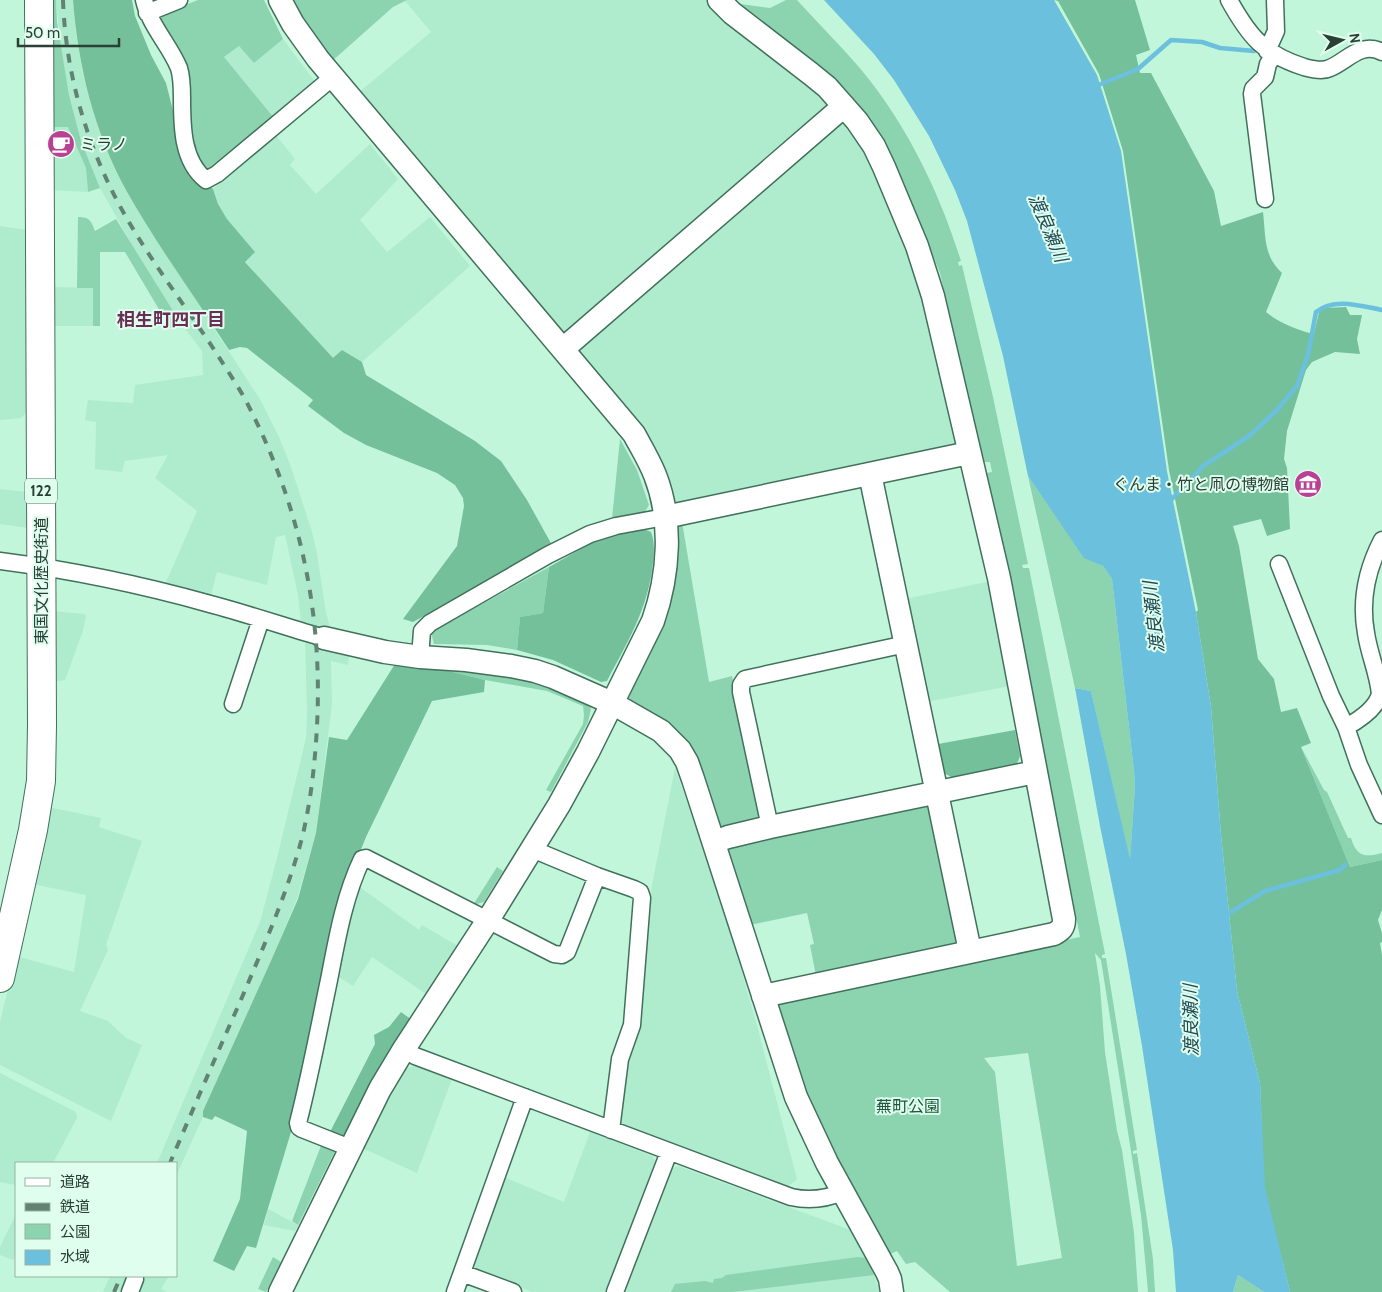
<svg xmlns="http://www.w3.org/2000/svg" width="1382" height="1292" font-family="Cabin,'Noto Sans JP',sans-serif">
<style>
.built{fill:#afebcd}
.green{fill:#8cd3b0;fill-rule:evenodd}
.forest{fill:#74c09b}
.water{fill:#6ac0dd}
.pier{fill:#c2f6db}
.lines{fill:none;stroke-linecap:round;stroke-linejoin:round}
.stream{stroke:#6ac0dd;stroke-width:4.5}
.street-casing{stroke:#41715a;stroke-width:19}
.secondary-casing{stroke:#41715a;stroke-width:25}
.highway-casing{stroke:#41715a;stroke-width:30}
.street{stroke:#fff;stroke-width:16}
.secondary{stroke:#fff;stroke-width:22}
.highway{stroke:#fff;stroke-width:28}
.rail{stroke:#628272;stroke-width:4;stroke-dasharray:9 9;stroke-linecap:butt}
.labels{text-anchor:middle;stroke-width:4;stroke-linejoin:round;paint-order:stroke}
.shield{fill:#dffeed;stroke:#60786c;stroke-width:1}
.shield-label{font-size:15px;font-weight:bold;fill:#2a3f35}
.poi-label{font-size:16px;fill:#2a3f35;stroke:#dffeed;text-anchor:start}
.street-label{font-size:16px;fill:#2a3f35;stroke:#dffeed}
.park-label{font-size:16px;fill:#1d573f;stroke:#dffeed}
.water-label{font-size:18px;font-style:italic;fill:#224955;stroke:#dffeed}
.neighbourhood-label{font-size:18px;font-weight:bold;fill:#6a2e55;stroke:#dffeed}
</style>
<rect width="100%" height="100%" fill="#c2f6db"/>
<path class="built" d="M56 0H73L76 34 82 70 95 116 149 228 261 401 279 437 291 467 312 532 317 553 326 613 331 630 301 623 298 595 285 535 276 537 267 585 217 572 210 599 164 587 197 511 155 478 168 455 125 461 122 472 95 469 96 422 85 420 88 400 133 403 135 385 203 375 202 351 180 322 131 243 100 188 81 141 69 95 60 42Z
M407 0H708L725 17 828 102V112L570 333H559L357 94 431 32 405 1Z
M283 39 313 79 314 83 274 118 224 57 239 46 254 63Z
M838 125H850L869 156 911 255 958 440 951 448 679 506 672 502 579 352V345Z
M51 127H68L86 168 88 192 50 190Z
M275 134 295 159 290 165 316 194 370 144 398 179 360 220 387 252 430 217 470 266 362 362 342 350 333 359 321 347 245 261 255 252 227 219 218 204 213 189Z
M0 226 28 230V411L21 418 0 420Z
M50 287 93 288V326H50Z
M0 489 28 492 29 528 0 524Z
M991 581 1010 686 926 702 905 599Z
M52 611 85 614 86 616 83 631 65 680 52 682Z
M305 640 349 653 348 665 331 661 332 704 316 833 297 899 270 963 203 1111V1117L176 1176V1163H157L260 922 277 858 306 738 307 712Z
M675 768 722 902 758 1029 797 1179 785 1189 619 1127 623 1066 637 1031 651 890Z
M48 807 101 818 99 827 142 841 106 945 108 950 80 1011 108 1021 126 1038 142 1045 111 1121 0 1065V1022L16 956 74 972 86 895 32 884Z
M357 885 419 930 422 925 458 946 426 994 372 957 353 986 337 976Z
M415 1066 452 1079 417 1173 362 1148 394 1086 406 1068Z
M0 1073 76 1112 77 1118 53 1163H16V1185L0 1182Z
M590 1132 652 1156 656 1162 606 1292H532L474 1269 473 1263 504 1177 564 1202Z
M678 1166 848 1229 855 1235 870 1265 880 1292H622L669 1170Z
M268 1209 298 1225 295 1231 264 1225Z
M16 1214V1255L13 1260 0 1255V1247Z
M110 1276H133L124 1292H103Z
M143 1276H169L161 1289 167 1292H137Z"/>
<path class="green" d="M50 0H56L57 22 69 95 81 141 100 188 88 192 86 168 68 127H51Z
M198 0H264L283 39 254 63 239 46 224 57 274 118 209 174 199 166 159 24 162 14Z
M294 0H407L393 7 331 62 294 8Z
M786 0H797C825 31 856 60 880 94 917 146 942 201 961 261L958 262 959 266 962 265 993 397 1028 564 1022 565 1023 568H1029L1105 954 1102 955V958H1106L1137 1150 1133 1151V1154L1137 1153 1153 1259 1155 1292H1148L1141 1215 1101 960 1095 953 1100 986 1105 1052 1117 1131 1122 1150 1134 1233 1138 1292H950L915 1262 906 1264 897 1251 888 1255 814 1119 775 1007 780 999 1080 937 1006 556 986 473 992 472 990 462H983L940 273 891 154C877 128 860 103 838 82 812 58 781 37 753 15L741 4 770 8ZM1028 1053 1062 1258 1017 1266 995 1072 984 1058Z
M78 217C90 217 91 221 95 231L116 219 180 322 170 328 125 252H100V326H93V288H77Z
M620 439 637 470 649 505 644 513 612 519Z
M1028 476 1084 557 1103 566 1112 579 1134 771 1135 786 1130 861 1091 691 1075 688Z
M680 522H682L709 682 732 676 761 814 755 823 726 829 717 823 703 781 632 705 627 692 674 531Z
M549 567 543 613 520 617 517 650 487 645 434 644 431 632Z
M437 668 485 670 544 684 588 703 591 709 588 722 551 792 546 790 583 724 584 715 583 706 547 691 485 680Z
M1301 747 1324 790 1327 792 1348 838H1351C1356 856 1365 858 1382 853V860L1350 867Z
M924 803 932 809 959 938 953 947 816 976 810 945 814 944 807 913 750 925 726 854 730 844Z
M497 867 503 871 484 902 473 905Z
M322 1143 337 1147 298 1225 292 1221Z
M273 1257 281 1262 266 1292 258 1289Z
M858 1257 867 1258 874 1275 732 1292H671L675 1284 705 1281 713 1283 714 1279 722 1278 726 1275Z
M1238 1275 1264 1292H1233Z"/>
<path class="forest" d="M73 0H132L135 16 151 55 166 83 187 166 213 189 218 204 227 219 255 252 245 262 333 358 342 350 362 362 366 375 475 441 501 461 527 500 552 545 413 622 403 619 457 546 464 506 463 498 455 485 437 473 366 445 344 433 308 406 313 400 247 348 240 347 229 350C195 297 157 245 126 190 94 131 78 66 73 0Z
M1054 0H1135L1150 50 1136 55 1140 73H1151L1214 191 1221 226 1263 212C1266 237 1263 255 1282 273L1266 312C1279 323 1298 330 1314 334L1319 312 1325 308 1346 307 1350 315H1362L1357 339 1360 354 1335 352 1312 362 1306 370 1287 431 1284 459 1287 468 1290 529 1267 536 1261 519 1233 526 1239 546 1258 659 1274 679 1281 712 1297 708 1311 743 1301 747 1350 867 1382 860V910L1378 920 1382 933V942L1380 943 1382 955V1292H1290L1264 1187 1260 1083 1237 991 1221 835 1211 707 1196 612 1167 471Z
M644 529 651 532C655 542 654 553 653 563 648 609 628 641 607 681L601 682 553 660 517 650 520 617 543 613 549 567 595 541 607 536Z
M395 664 437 668 485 680 484 692 432 701 366 837 347 884 325 971 291 1132 256 1248 247 1246 234 1271 213 1261 240 1199 247 1131 215 1116 212 1120 203 1117V1111L270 963 298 899 316 833 329 737 347 740Z
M1015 730 1020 756 1017 764 953 778 944 773 938 744Z
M401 1012 412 1020 390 1054 343 1138 330 1132 375 1044 374 1035 389 1027Z"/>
<path class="water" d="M824 0H1054L1097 75 1121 151 1167 471 1196 612 1211 707 1221 835 1237 991 1260 1083 1265 1187 1290 1292H1264L1238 1275 1233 1292H1176L1173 1250 1142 1046 1126 954 1100 826 1075 688 1091 691 1130 859 1135 786 1134 771 1112 579 1103 566 1084 558 1028 476 1003 356 967 221 955 190 929 136 894 80 874 54Z"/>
<path class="pier" d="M1054 0 1058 1 1099 74 1123 151 1169 470 1198 610 1196 612 1167 471 1121 151 1097 75Z"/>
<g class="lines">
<path class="stream" d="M1096 86 1138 69 1171 40 1202 42 1220 48 1254 51
M1169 502 1203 466 1249 436 1277 410 1297 386 1308 355 1316 312C1334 297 1361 306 1382 310
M1226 915 1265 891 1340 870 1345 865"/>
<g class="street-casing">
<path id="street" d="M144 0C150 26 169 44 179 68 182 78 182 88 182 98 182 126 182 161 206 180L217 174 333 77
M1229 0C1249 36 1263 54 1304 67 1312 69 1322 72 1330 68 1347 61 1361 41 1382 52
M147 13 179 0
M1267 51 1276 31 1275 0
M1265 199 1252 94 1253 89 1265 77 1268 64 1274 55
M0 561C70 570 142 585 210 604 248 614 286 627 324 638
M1279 564 1331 696 1346 727 1359 765 1382 815
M420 657 422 631 430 623 548 555 590 534 616 526 665 517
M233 704 261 619
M1346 727C1359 720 1376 709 1380 694 1378 673 1369 654 1366 633 1360 600 1367 569 1382 540
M770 827 741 692V685L745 679 906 644
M532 849 597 876 634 889 640 892 642 898 632 1025 620 1059 611 1130
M404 1049 415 1056 791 1197C809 1201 826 1199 842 1192
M350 1148 302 1129 299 1127 298 1123C310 1076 319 1028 329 980 337 939 344 897 362 859L366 858 554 954 562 955 567 952 597 876
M462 1273 513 1292
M130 1292 135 1279
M455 1292 525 1097
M615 1292 669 1152"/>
</g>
<g class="secondary-casing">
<path id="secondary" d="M719 0 732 13 811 74 827 87 857 121 874 146 884 167 917 246 933 296 999 578 1064 919C1064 928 1061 930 1054 934L763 996
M563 349 844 106
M870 474 970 951
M665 517 969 453
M324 638 385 652 420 657 466 660 511 666 535 671 553 677 612 703 661 731 680 750 687 762 693 779 796 1097 827 1163 887 1272 890 1279 892 1292
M714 842 728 837 770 827 1035 772
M280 1292 380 1089 404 1049 488 920 559 805 588 752 653 621C669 575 673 521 655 475 649 460 641 447 634 434L318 59 293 24 280 0"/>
</g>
<g class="highway-casing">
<path id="highway" d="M0 978 33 830 41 781 42 725 39 0"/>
</g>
<use href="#street" class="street"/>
<use href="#secondary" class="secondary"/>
<use href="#highway" class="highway"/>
<path class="rail" d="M63 0C66 84 93 166 138 237 162 276 190 313 215 351 225 367 236 383 245 399 299 502 323 610 317 726 315 763 311 801 302 838 287 894 263 948 240 1002 216 1056 193 1109 170 1163
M114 1292 121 1276"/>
</g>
<defs>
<g id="cafe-disc" transform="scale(1.4375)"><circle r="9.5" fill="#ba4094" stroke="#dffeed"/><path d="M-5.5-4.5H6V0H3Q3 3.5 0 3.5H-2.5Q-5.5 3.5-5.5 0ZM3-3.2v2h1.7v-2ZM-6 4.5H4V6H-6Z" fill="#fff"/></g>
<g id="museum-disc" transform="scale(1.4375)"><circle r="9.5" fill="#ba4094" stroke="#dffeed"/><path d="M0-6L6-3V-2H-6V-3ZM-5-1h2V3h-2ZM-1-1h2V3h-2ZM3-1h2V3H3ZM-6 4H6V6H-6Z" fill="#fff"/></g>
</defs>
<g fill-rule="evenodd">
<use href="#cafe-disc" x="61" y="144"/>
<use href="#museum-disc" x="1308" y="484"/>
</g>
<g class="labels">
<rect class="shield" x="25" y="478.5" width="32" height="25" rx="4"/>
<g class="shield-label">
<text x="41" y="496">122</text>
</g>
<g class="poi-label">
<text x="80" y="150">ミラノ</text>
<text x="1289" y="490" text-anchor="end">ぐんま・竹と凧の博物館</text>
</g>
<g class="street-label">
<text transform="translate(41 581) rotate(-90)" y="6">東国文化歴史街道</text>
</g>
<g class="park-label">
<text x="908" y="1112">蕪町公園</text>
</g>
<g class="water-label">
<text transform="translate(1048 228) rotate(67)" y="6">渡良瀬川</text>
<text transform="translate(1154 617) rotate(-96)" y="6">渡良瀬川</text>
<text transform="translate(1191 1020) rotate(-91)" y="6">渡良瀬川</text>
</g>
<g class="neighbourhood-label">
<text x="171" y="326">相生町四丁目</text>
</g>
</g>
<rect x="15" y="1162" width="162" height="115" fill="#dffeed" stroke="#97b2a3"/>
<rect x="25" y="1178" width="25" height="8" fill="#ffffff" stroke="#97b2a3"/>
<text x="60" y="1187" font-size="15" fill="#2a3f35">道路</text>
<rect x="25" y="1203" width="25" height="8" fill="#628272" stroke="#97b2a3"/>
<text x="60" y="1212" font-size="15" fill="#2a3f35">鉄道</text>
<rect x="25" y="1224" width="25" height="15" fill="#8cd3b0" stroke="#97b2a3"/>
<text x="60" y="1237" font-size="15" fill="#2a3f35">公園</text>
<rect x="25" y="1250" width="25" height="15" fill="#6ac0dd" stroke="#97b2a3"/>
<text x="60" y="1262" font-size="15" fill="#2a3f35">水域</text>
<g transform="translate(1342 40) rotate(82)" stroke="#dffeed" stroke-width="4" paint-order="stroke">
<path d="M0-4L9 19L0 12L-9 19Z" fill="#2a3f35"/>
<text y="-8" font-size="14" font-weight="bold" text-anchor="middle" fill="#2a3f35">N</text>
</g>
<path d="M18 38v8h101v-8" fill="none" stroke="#2a3f35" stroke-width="2.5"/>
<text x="25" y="38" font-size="15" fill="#2a3f35" stroke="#dffeed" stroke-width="4" paint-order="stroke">50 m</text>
</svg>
